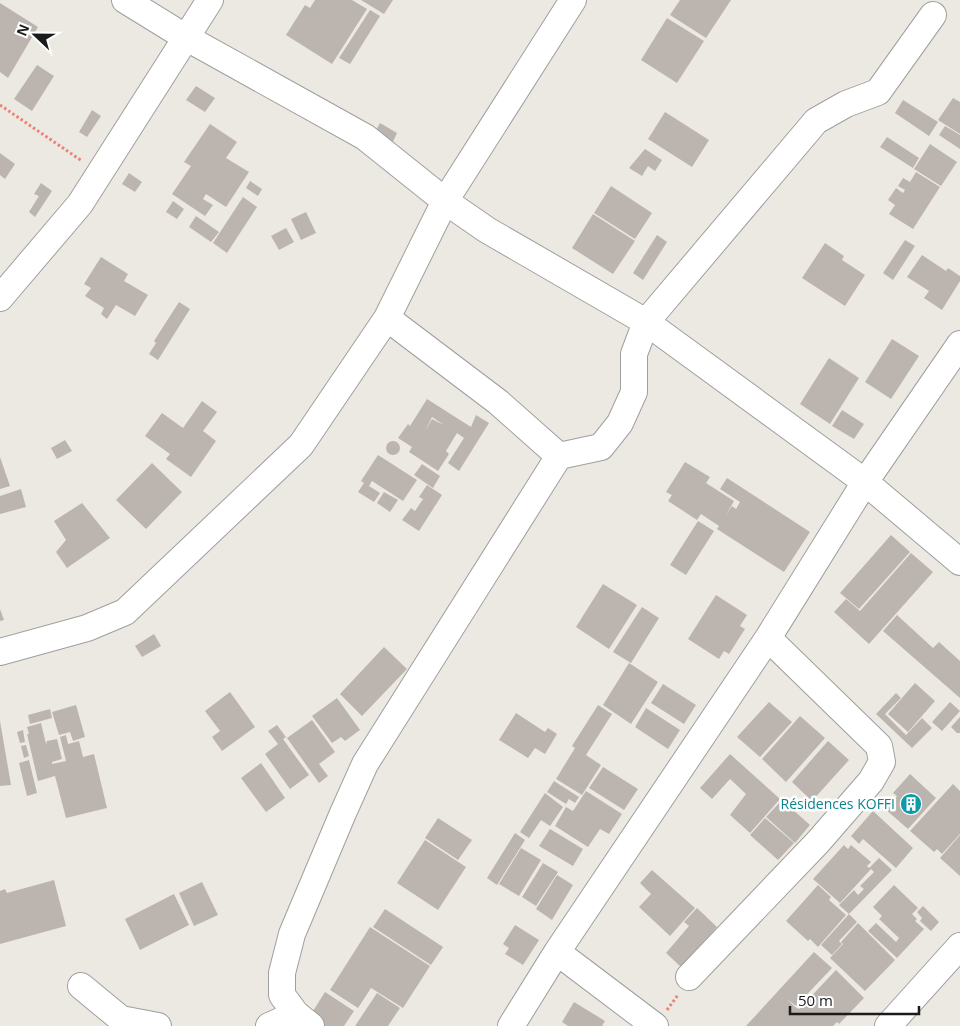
<svg xmlns="http://www.w3.org/2000/svg" width="960" height="1026" font-family="'Open Sans',sans-serif">
<style>
.building{fill:#bcb5af;fill-rule:evenodd}
.lines{fill:none;stroke-linecap:round;stroke-linejoin:round}
.minor-casing{stroke:#9f9f9f;stroke-width:28}
.path{stroke:#ec8273;stroke-width:3;stroke-dasharray:2.5 2.5;stroke-linecap:butt}
.minor{stroke:#fff;stroke-width:26}
.labels{text-anchor:middle;stroke-width:5;stroke-linejoin:round;paint-order:stroke}
.culture-label{font-size:14px;fill:#0d838f;stroke:#fff;text-anchor:end}
</style>
<rect width="100%" height="100%" fill="#ece9e2"/>
<path class="building" d="M315 0H352L367 9 332 64 286 35 305 5 310 8Z
M361 0H393L384 14Z
M680 0H731L706 38 670 15Z
M0 3 38 27 8 78 0 72Z
M370 10 380 16 350 64 339 58Z
M667 18 704 41 677 83 641 60Z
M37 65 54 76 32 111 14 99Z
M196 86 215 98 205 112 186 100Z
M953 98 960 102V134L938 120Z
M903 100 938 122 929 136 895 113Z
M92 110 101 116 87 137 79 132Z
M665 112 709 140 692 167 648 139Z
M380 123 397 133 392 144 374 134Z
M210 124 237 142 226 158 249 172 226 207 206 194 203 199 213 205 205 216 172 194 191 166 184 162Z
M945 126 960 135V149L939 135Z
M887 137 919 158 913 168 880 147Z
M930 144 957 162 941 186 914 169Z
M645 149 662 160 655 171 648 166 642 176 629 168Z
M0 153 15 164 5 179 0 175Z
M916 172 940 187 913 229 889 214 895 205 888 200 896 188 903 193 905 190 898 186 903 178 910 182Z
M129 173 142 182 135 192 122 184Z
M250 181 262 189 258 196 246 188Z
M41 183 52 191 35 217 29 212 39 196 34 194Z
M611 186 652 213 635 239 594 213Z
M243 197 257 207 227 253 213 243Z
M173 201 184 209 177 219 166 212Z
M306 212 316 233 301 240 291 219Z
M593 214 635 241 613 274 572 248Z
M196 216 219 232 211 242 189 227Z
M286 228 294 242 279 250 271 236Z
M657 235 667 242 643 280 633 273Z
M905 240 915 246 893 280 883 273Z
M825 243 844 256 842 260 865 275 845 306 802 278Z
M922 255 946 271 948 268 960 276V281L942 310 924 298 929 291 907 277Z
M101 257 128 274 124 281 148 295 135 316 116 305 107 319 101 314 104 308 85 296 91 288 84 284Z
M179 302 190 309 158 360 149 354 156 343 154 341Z
M892 339 919 356 891 399 865 382Z
M829 358 859 378 830 424 800 404Z
M427 399 471 427 476 415 489 423 459 471 448 463 464 438 457 433 446 451 449 454 438 471 409 452 412 447 398 438 408 424 410 426ZM432 417 444 425 432 419 425 431Z
M202 401 217 412 203 431 216 441 191 477 166 459 170 454 145 436 162 413 183 428Z
M842 410 864 424 854 439 832 426Z
M65 440 72 451 57 459 51 448Z
M386 448a7 7 0 1 1 14 0a7 7 0 1 1-14 0Z
M378 455 417 480 403 501 372 481 369 486 380 493 374 502 358 492 364 483 361 481Z
M0 457 10 486 0 489Z
M685 462 710 477 706 483 734 501 726 515 732 506 736 509 740 502 720 489 727 478 810 532 784 572 717 529 719 526 701 514 697 520 668 501 672 495 666 492Z
M152 463 182 492 146 529 116 500Z
M422 464 440 476 433 488 414 475Z
M427 485 442 495 419 531 402 520 411 508 415 511 423 499 419 497Z
M21 489 26 507 0 514V496Z
M384 492 398 500 390 512 377 503Z
M82 503 110 538 67 568 56 552 66 540 54 521Z
M698 521 714 531 686 575 670 565Z
M891 535 910 552 859 609 840 593Z
M911 553 933 572 869 644 834 612 846 599 860 611Z
M603 584 637 605 609 649 576 627Z
M716 595 747 615 740 626 745 629 729 654 724 651 719 659 688 639Z
M642 607 659 618 631 663 613 652Z
M0 609 4 620 0 621Z
M897 615 933 648 939 642 960 661V698L883 631Z
M154 634 161 646 142 657 135 646Z
M384 647 407 669 362 716 340 694Z
M629 663 658 682 631 724 603 705Z
M915 683 935 701 908 732 888 714Z
M663 684 696 705 684 724 651 703Z
M230 692 255 727 222 751 212 737 220 731 205 711Z
M896 693 901 698 885 714 906 735 922 718 932 728 912 748 876 714Z
M337 698 360 730 345 741 341 737 332 743 312 716Z
M769 702 792 722 760 757 737 737Z
M950 702 960 711 942 731 932 722Z
M76 705 85 737 73 741 70 732 59 735 52 712Z
M598 705 612 714 586 755 601 765 582 795 556 779 575 748 572 746Z
M646 708 680 730 668 749 635 727Z
M50 709 52 718 30 724 28 715Z
M516 713 545 732 548 728 557 734 545 754 535 748 528 758 499 740Z
M800 716 825 738 786 782 762 759Z
M960 717V733H957L951 727Z
M312 720 335 752 319 764 328 776 319 783 287 738Z
M0 721 11 785 0 786Z
M41 723 46 744 47 741 57 739 62 759 52 762V764L66 761 60 737 66 735 68 744 79 741 83 757 94 754 107 808 66 818 55 776 38 781 27 734H29L27 727Z
M277 725 286 737 283 739 309 775 290 789 265 754 278 744 268 731Z
M23 730 25 742 20 743 17 732Z
M828 741 849 760 812 801 792 782Z
M26 745 29 756 24 758 21 746Z
M730 754 780 799 750 833 730 815 746 794 730 779 712 799 700 788Z
M29 760 37 793 27 796 19 763Z
M261 763 285 798 266 812 241 778Z
M603 767 638 789 624 810 589 788Z
M910 774 936 798 908 829 885 809 897 796 893 793Z
M554 781 579 797 575 803 569 799 566 804 547 792Z
M953 784 960 791V834L942 854 937 849 934 852 910 831Z
M586 791 622 814 609 834 600 829 588 847 555 826 566 807 573 811Z
M545 793 563 807 550 826 541 820 529 838 520 832Z
M782 800 810 825 795 843 766 817Z
M873 811 913 848 896 868 863 839 859 844 851 836Z
M438 818 472 840 458 860 425 838Z
M765 818 794 843 778 860 750 835Z
M550 829 583 849 573 866 539 846Z
M515 833 525 840 497 885 487 878Z
M960 835V876L940 858Z
M425 840 466 867 438 910 397 883Z
M844 845 848 849 851 845 871 862 867 866 869 868 879 858 892 870 849 914 839 905 854 890 858 895 864 889 860 886 874 872 871 869 840 903 813 879Z
M521 848 541 860 519 896 499 884Z
M543 863 558 872 536 906 522 897Z
M652 870 695 908 670 936 639 907 651 894 640 883Z
M557 875 573 885 552 920 536 909Z
M54 880 66 926 0 944V891L5 889 7 893Z
M202 882 218 915 194 926 179 893Z
M818 885 831 897 829 900 846 915 818 947 810 939 808 941 786 921Z
M894 885 918 908 912 914 917 919 915 921 924 929 897 958 868 931 876 923 896 942 899 938 879 919 882 916 873 907Z
M174 894 189 925 140 950 125 919Z
M923 906 939 922 931 931 920 921 922 918 917 912Z
M697 908 717 927 681 967 666 953 689 926 684 922Z
M385 909 443 947 431 965 373 927Z
M849 914 857 922 839 941 842 944 832 955 821 945Z
M858 923 895 960 865 991 830 958 843 944 841 942Z
M515 925 539 940 523 965 505 954 509 948 503 944Z
M370 927 430 966 403 1008 371 988 358 1008 330 990Z
M814 952 832 968 796 1006 787 999 795 1007 799 1009 836 970 864 998 839 1024 837 1022 833 1026H746Z
M325 992 354 1011 344 1026H320L308 1019Z
M377 993 400 1008 388 1026H355Z
M574 1002 605 1021 602 1026H568L562 1022Z"/>
<g class="lines">
<g class="minor-casing">
<path id="minor" d="M125 0 185 37 365 137 445 201 487 230 646 322 865 482 960 562
M0 298 80 204 210 0
M387 318 498 402 559 456
M0 652 87 628 125 612 301 445 387 318 445 201 573 0
M557 952 655 1026
M689 977 818 842 871 781 882 762 879 746 768 638
M81 986 121 1019 158 1026
M269 1026 296 1014
M311 1026 296 1014 282 995V973L292 934 343 813 365 764 559 456 601 447 620 423 634 392V354L646 322 816 121 846 104 878 92 933 15
M511 1026 557 952 768 638 865 482 960 344
M888 1026 960 946"/>
</g>
<path class="path" d="M0 105 82 161
M667 1010 678 995"/>
<use href="#minor" class="minor"/>
</g>
<defs>
<g id="building-disc" transform="scale(1.125)"><circle r="9.5" fill="#0f9aa8" stroke="#fff"/><path d="M-4-6H4V6H1V3H-1V6H-4ZM-2.5-4.3h1.7v1.8h-1.7ZM.8-4.3h1.7v1.8H.8ZM-2.5-1h1.7V.8h-1.7ZM.8-1h1.7V.8H.8Z" fill="#fff"/></g>
</defs>
<g fill-rule="evenodd">
<use href="#building-disc" x="911" y="804"/>
</g>
<g class="labels">
<g class="culture-label">
<text x="895" y="809">Résidences KOFFI</text>
</g>
</g>
<g transform="translate(35 35) rotate(292)" stroke="#ffffff" stroke-width="4" paint-order="stroke">
<path d="M0-4L9 19L0 12L-9 19Z" fill="#1b1b1b"/>
<text y="-8" font-size="14" font-weight="bold" text-anchor="middle" fill="#1b1b1b">N</text>
</g>
<path d="M790 1006v8h129v-8" fill="none" stroke="#1b1b1b" stroke-width="2.5"/>
<text x="798" y="1006" font-size="15" fill="#1b1b1b" stroke="#ffffff" stroke-width="4" paint-order="stroke">50 m</text>
</svg>
